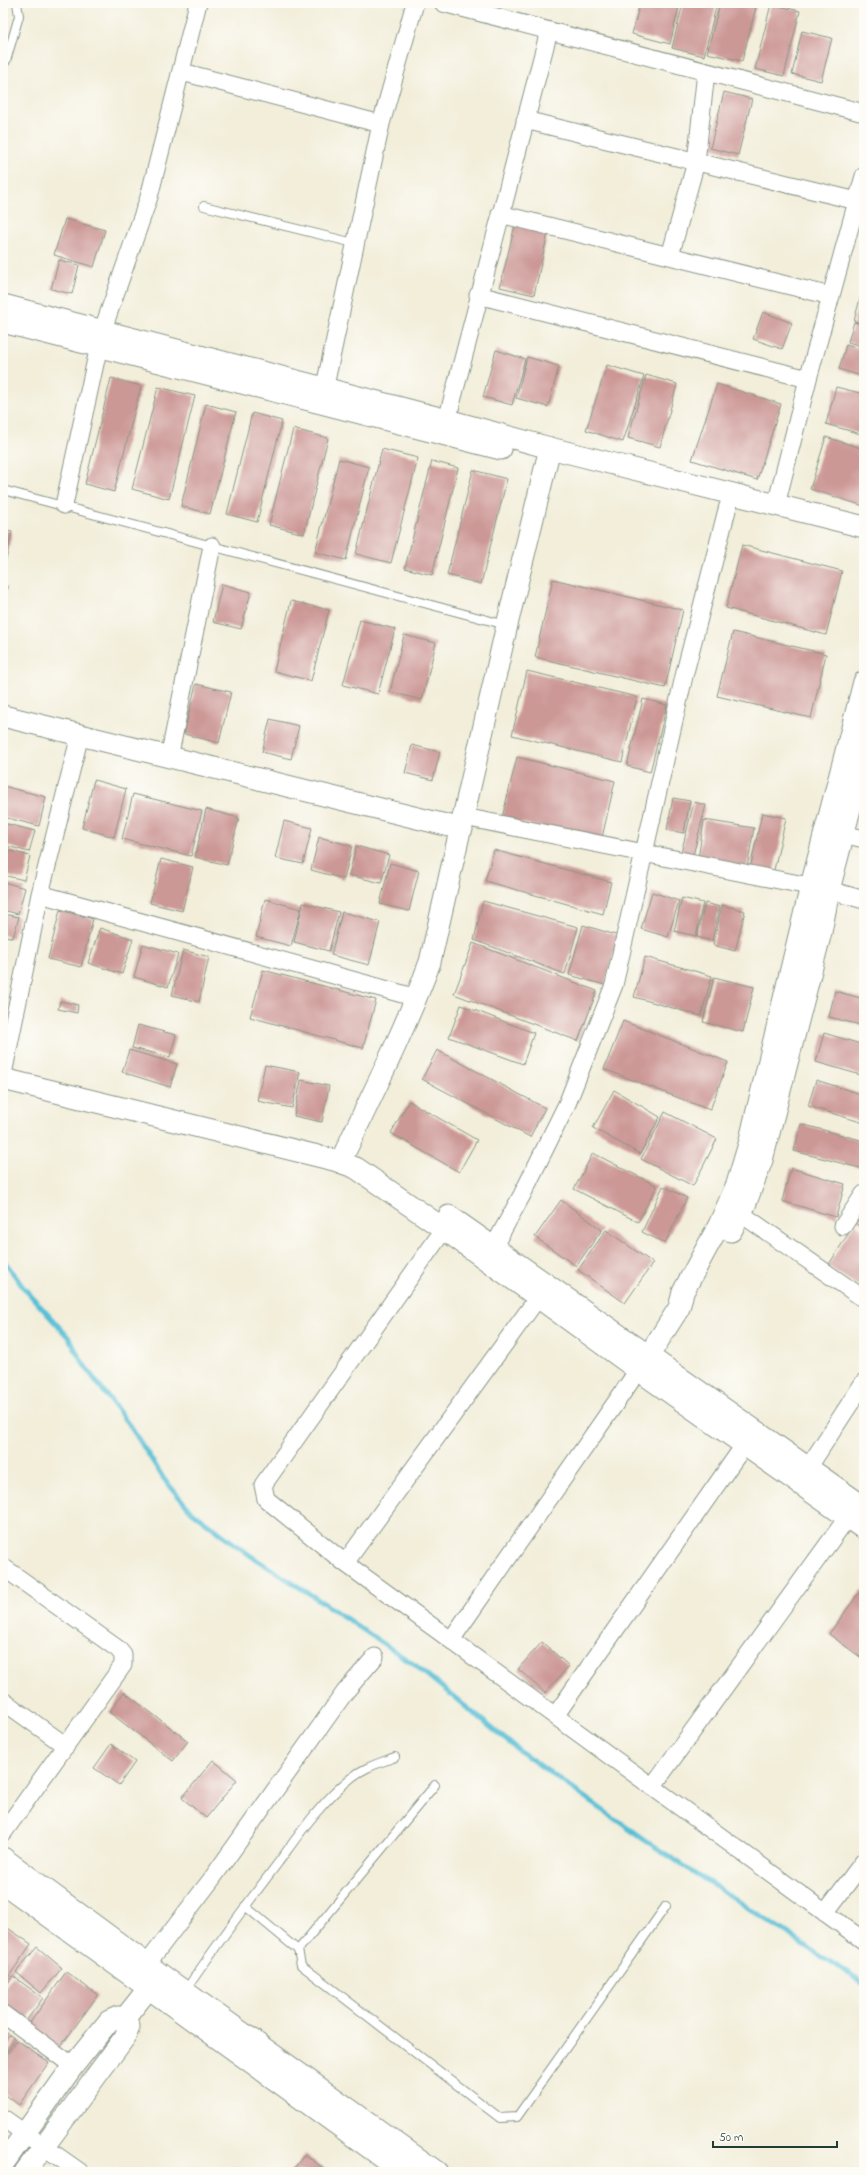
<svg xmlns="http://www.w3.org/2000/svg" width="867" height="2175" font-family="'Indie Flower',sans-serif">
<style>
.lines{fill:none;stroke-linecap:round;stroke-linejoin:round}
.stream{stroke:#58bfd6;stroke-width:5}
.building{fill:#cc9896}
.service-casing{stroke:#889687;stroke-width:10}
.minor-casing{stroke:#889687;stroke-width:19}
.tertiary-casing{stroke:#889687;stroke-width:23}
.service{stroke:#fff;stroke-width:8}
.minor{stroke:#fff;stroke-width:17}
.tertiary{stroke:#fff;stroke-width:21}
</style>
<rect width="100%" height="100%" fill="#fdfcf7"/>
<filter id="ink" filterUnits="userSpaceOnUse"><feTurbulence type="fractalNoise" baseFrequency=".025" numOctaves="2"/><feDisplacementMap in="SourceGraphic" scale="8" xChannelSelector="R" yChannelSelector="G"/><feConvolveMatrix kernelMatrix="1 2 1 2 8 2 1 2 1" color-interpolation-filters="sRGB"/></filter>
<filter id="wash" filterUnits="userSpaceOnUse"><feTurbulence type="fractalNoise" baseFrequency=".012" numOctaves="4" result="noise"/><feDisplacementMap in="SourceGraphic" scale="16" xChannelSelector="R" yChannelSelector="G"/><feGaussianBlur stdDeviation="0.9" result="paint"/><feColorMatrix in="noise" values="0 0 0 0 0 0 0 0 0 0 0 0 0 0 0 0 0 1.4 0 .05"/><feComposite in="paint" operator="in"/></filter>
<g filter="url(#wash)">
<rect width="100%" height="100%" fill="#f2eeda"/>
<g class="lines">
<path class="stream" d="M3 1259 23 1287 69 1338 84 1365 132 1429 164 1479 191 1511 251 1556 316 1598 415 1665 517 1749 643 1839 864 1984"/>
</g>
<g id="blocks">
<path class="building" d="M640 3H680L670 44 632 34Z
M683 3H717L704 56 672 48Z
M720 3H757L742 61 707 53Z
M771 4 800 11 784 76 755 69Z
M802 31 832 38 821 81 792 74Z
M724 92 752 99 738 155 710 148Z
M65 219 105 230 94 267 54 255Z
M515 225 548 233 534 295 500 287Z
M59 260 79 265 72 294 51 289Z
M861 295 864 296V324L854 321Z
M763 312 792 323 782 349 753 339Z
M854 322 864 325V347L848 342Z
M846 345 864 350V377L839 369Z
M496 350 525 359 512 405 483 397Z
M527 357 559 366 548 407 516 398Z
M607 365 644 376 623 442 586 430Z
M646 375 677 384 660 447 628 438Z
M111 378 141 386 114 492 85 484Z
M717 384 781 404 757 480 692 460Z
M158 387 195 396 169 499 132 489Z
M836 387 864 394V435L826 424Z
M206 404 236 412 210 514 181 506Z
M252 413 282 421 257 522 227 514Z
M293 429 328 438 304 534 269 525Z
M826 437 864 449V506L810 489Z
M382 449 418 458 391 563 356 554Z
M339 459 369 467 346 560 315 552Z
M432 461 458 468 432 575 405 568Z
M473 470 507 479 481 584 447 575Z
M3 530 12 532 4 568H3Z
M742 545 842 571 826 635 726 608Z
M553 579 683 610 665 688 535 657Z
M222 584 251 592 241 629 213 622Z
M3 586 7 587 4 600H3Z
M291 601 329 610 311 681 274 671Z
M360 620 395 629 378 694 343 685Z
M733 632 826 654 811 718 717 696Z
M404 635 436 643 422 700 390 692Z
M527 671 637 697 622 762 512 735Z
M196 684 231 692 219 743 184 734Z
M643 699 667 705 650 772 627 766Z
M270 719 299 726 291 759 262 752Z
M412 745 440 752 433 780 405 773Z
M517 757 615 781 601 842 502 818Z
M94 780 126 789 114 837 82 828Z
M3 786 46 797 39 826 3 817Z
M133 794 202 811 191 856 122 839Z
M673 798 690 801 684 833 667 830Z
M694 802 706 805 692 859 680 857Z
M206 809 239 818 227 865 195 857Z
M762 813 786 818 773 874 750 869Z
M704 820 754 828 747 868 698 859Z
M284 821 312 828 303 864 275 858Z
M3 823 35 831 29 852 3 845Z
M319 837 352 846 344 879 311 870Z
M356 846 389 855 381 883 349 875Z
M3 849 30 856 24 880 3 875Z
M494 850 611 882 603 914 485 881Z
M161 859 193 867 182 911 150 903Z
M390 863 419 871 409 911 380 904Z
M3 882 25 888 18 914 3 910Z
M652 892 679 901 668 937 641 929Z
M682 898 703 903 696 936 674 931Z
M265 899 301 909 291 946 256 937Z
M483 901 578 927 565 974 474 940Z
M303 903 339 912 329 951 294 942Z
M705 903 720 907 712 941 697 937Z
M722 905 745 911 735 951 713 945Z
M60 910 93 919 81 967 48 959Z
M342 912 380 922 369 965 331 955Z
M3 914 19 917 13 938 3 935Z
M583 925 619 936 605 985 569 975Z
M100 928 133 939 122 974 88 963Z
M473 943 597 991 578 1041 454 994Z
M143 944 178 954 168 987 134 977Z
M183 950 209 957 199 1002 172 995Z
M645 957 712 976 701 1016 634 997Z
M263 970 376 1000 363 1048 250 1017Z
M714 977 754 987 743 1032 703 1022Z
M835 991 864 999V1026L829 1017Z
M60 1001 78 1005 77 1013 58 1009Z
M461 1005 534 1033 523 1064 449 1037Z
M623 1021 728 1062 710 1110 604 1069Z
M138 1025 176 1035 170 1057 132 1048Z
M824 1033 864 1045V1076L816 1062Z
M129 1050 177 1064 170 1087 122 1072Z
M437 1050 545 1108 530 1137 422 1079Z
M265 1065 300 1072 292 1108 257 1101Z
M301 1080 329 1086 322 1122 294 1116Z
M816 1080 864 1095V1123L808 1106Z
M614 1090 660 1117 640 1154 593 1128Z
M409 1101 477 1140 459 1172 391 1133Z
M665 1112 717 1139 693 1186 641 1159Z
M801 1124 864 1141V1169L794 1151Z
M593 1153 657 1186 638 1222 574 1189Z
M791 1168 845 1184 836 1217 782 1201Z
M663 1186 687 1198 665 1243 642 1232Z
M561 1200 602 1230 576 1266 535 1237Z
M864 1202V1225L853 1218Z
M855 1223 864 1229V1290L828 1266Z
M606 1230 653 1263 625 1303 578 1270Z
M861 1590 864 1592 863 1659 829 1634Z
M542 1642 569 1666 545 1693 518 1669Z
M124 1692 188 1741 173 1761 109 1712Z
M111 1744 135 1762 119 1785 94 1768Z
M213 1760 237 1780 206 1818 182 1798Z
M5 1926 31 1944 3 1985V1929Z
M37 1947 62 1968 41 1993 16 1972Z
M66 1972 98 1995 58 2050 27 2027Z
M13 1976 43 1998 23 2025 3 2010V1989Z
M3 2030 15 2039 3 2057Z
M17 2040 49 2062 19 2105 3 2093V2060Z
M305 2154 328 2172H291Z"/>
</g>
</g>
<g filter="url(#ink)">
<use href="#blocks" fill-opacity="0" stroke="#889687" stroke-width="1"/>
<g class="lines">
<g class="service-casing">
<path id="service" d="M3 62 6 61 19 16 17 3
M204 206 354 243
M3 490 506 625
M245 1906 298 1950 301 1965 500 2118 517 2117 666 1906
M298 1950 435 1785
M185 1991C215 1947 246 1905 278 1863 300 1833 322 1801 351 1778 364 1767 380 1763 395 1757"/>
</g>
<g class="minor-casing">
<path id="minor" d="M443 3 864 113
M182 72 381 124
M525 120 857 201
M500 214 831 296
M670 256 696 162 706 72
M478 295 808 379
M322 400 381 124 415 3
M447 420 549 31
M64 505 102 332 149 197 198 3
M776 505 808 379 864 176
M169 758 212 546
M464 817 829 890 864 900
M843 834 864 839
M40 894 417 998
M4 1069 40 894 80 735
M740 1213 864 1299
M452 1218 263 1485 266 1499 345 1563 864 1941
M843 1226 864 1194
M494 1246 522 1195 567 1104 614 985 685 672 728 506
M808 1468 864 1382
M345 1563 545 1288
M3 1567 118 1649 123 1655V1665L3 1833
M451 1640 646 1359
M3 1701 66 1746
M555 1716 752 1434
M652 1787 855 1507
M825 1913 864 1861
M140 1973 211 1880 345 1692 375 1657
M3 2014 73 2066
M3 2118 80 2172"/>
</g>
<g class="tertiary-casing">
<path id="tertiary" d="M3 305 447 420 550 448 864 527
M3 322 501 449
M3 716 462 829
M3 1079 334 1160 356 1168 444 1229 638 1370 864 1529
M345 1152C375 1089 406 1027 430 962L507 625 550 448
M449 1216 864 1507
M731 1231 745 1205 762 1160 821 932 829 890 864 755
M649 1355 679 1308 683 1292 719 1225 737 1184 749 1144 811 886 864 682
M3 1858 167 1979 437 2172
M3 1883 403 2172
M125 2018 156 1979
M3 2164 73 2066 109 2021 118 2017 125 2018
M25 2172 125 2037 129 2027 125 2018"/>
</g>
<use href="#service" class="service"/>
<use href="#minor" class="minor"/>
<use href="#tertiary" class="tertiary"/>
</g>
</g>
<rect width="867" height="2175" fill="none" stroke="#fdfcf7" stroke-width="16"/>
<path d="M713 2141v6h124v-6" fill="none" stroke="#1f3d34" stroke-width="2"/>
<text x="719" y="2141" font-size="12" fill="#1f3d34" stroke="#fdfcf7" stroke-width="3" paint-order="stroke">50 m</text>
</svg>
